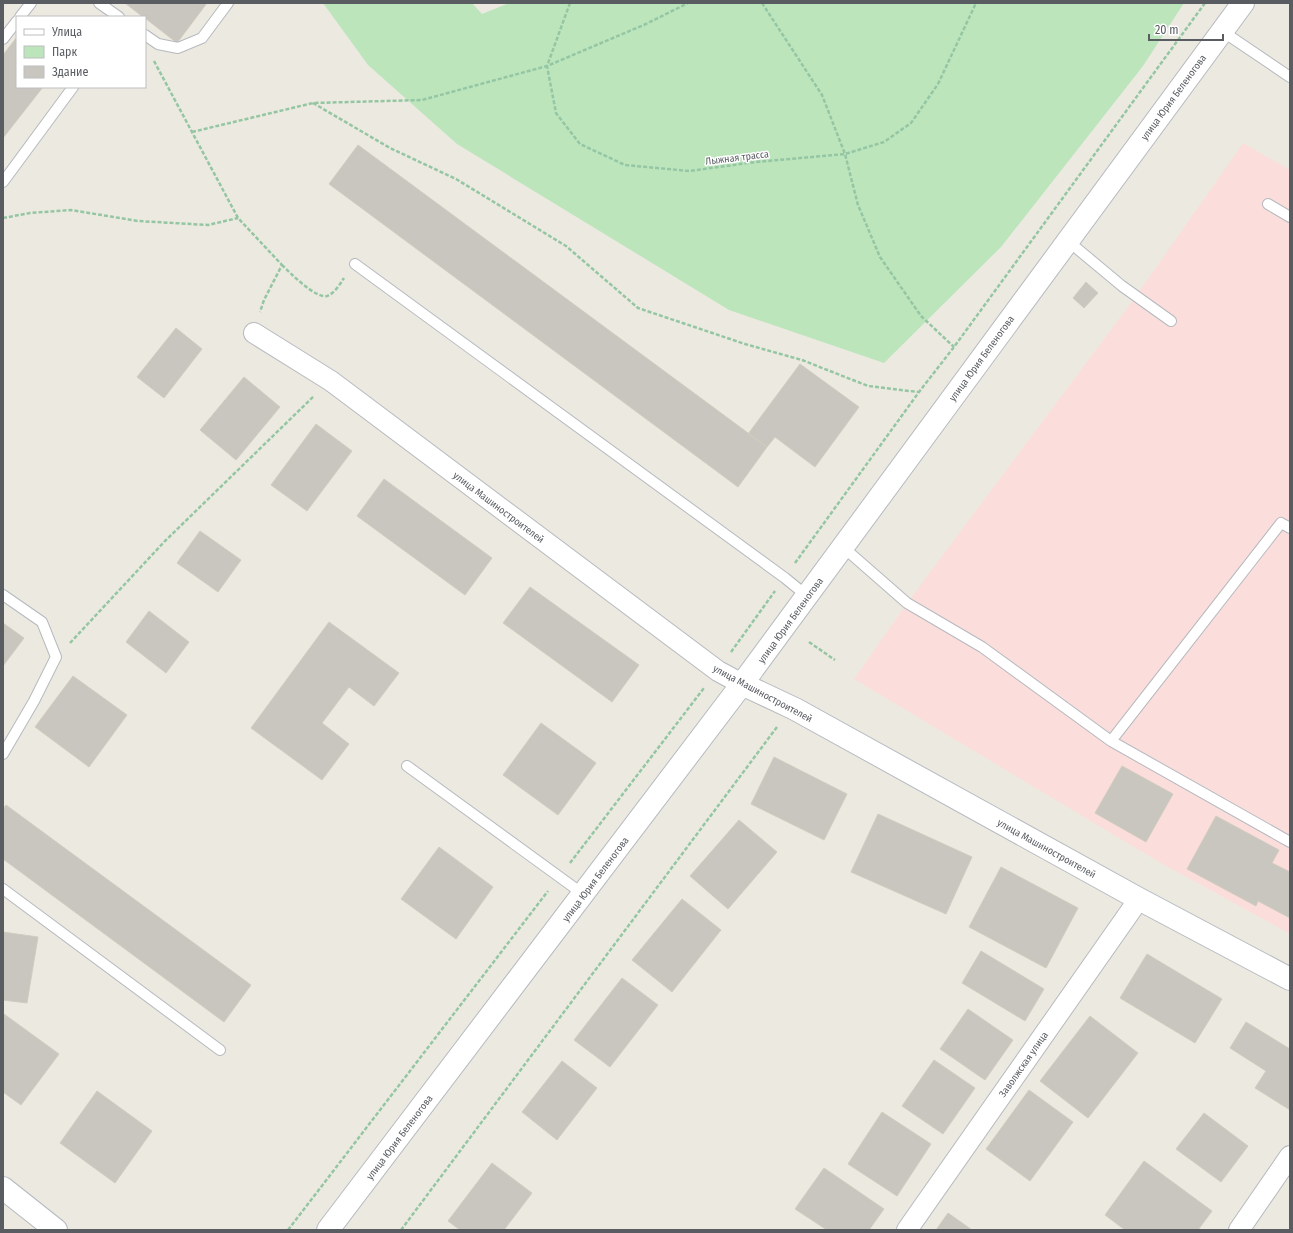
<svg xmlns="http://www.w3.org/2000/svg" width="1293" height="1233" font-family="'Fira Sans Condensed',sans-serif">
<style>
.medical{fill:#fbdedb}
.green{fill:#bce5bc}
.building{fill:#c9c6c0;stroke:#d1ccbf}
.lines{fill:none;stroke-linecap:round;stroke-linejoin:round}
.lane-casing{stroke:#b6b9be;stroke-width:12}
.street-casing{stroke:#b6b9be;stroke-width:22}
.secondary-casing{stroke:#b6bac0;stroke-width:24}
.path{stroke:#95c6a3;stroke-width:2.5;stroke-dasharray:4 2;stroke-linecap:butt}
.lane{stroke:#fff;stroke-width:10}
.street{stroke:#fff;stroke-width:20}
.secondary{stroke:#fff;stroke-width:22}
.labels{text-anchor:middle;stroke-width:3;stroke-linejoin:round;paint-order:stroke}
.street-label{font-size:10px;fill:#595d62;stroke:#fff}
</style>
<rect width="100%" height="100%" fill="#eceae0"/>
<path class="medical" d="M1243 143 1290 170V934L1159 862 854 679 907 603 1136 296Z"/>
<path class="green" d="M323 3H472L482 14 509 3H1184L1143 66 1001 247 884 363 729 310 457 144 368 65Z"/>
<path class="building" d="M125 3H207L177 43 145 18V17H143Z
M17 37V87H43L3 138V55Z
M358 145 767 447 738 487 329 184Z
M1086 282 1098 293 1084 308 1073 298Z
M176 328 202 349 164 398 137 377Z
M800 364 859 407 815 467 775 437 767 447 748 434Z
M244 377 280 407 236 460 200 430Z
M316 424 352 451 307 511 271 485Z
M384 479 492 558 465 595 357 516Z
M200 531 241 560 218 592 177 563Z
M530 587 639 665 612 702 503 623Z
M149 611 189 642 166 673 126 642Z
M329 622 399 673 374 706 349 687 322 723 349 744 322 780 251 728Z
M3 623 24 638 3 666Z
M73 676 127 715 89 767 35 727Z
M541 723 596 763 558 815 503 775Z
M774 757 847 794 824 840 751 804Z
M1122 766 1173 794 1146 842 1095 813Z
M6 805 251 985 224 1022 3 859V809Z
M878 814 972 857 946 914 851 872Z
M1216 816 1279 850 1272 863 1290 872V918L1258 901 1256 906 1187 869Z
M739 820 777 852 728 909 690 876Z
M439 847 493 887 456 939 401 899Z
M1001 867 1078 908 1046 968 969 927Z
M682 899 721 930 672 992 632 960Z
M3 932 38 937 27 1003 3 1000Z
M981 951 1044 989 1025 1021 962 983Z
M1147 954 1222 999 1195 1043 1120 998Z
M622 978 658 1005 610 1067 574 1040Z
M968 1009 1013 1040 985 1080 940 1049Z
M4 1014 59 1054 21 1105 3 1092V1015Z
M1090 1016 1138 1053 1088 1118 1040 1081Z
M1246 1022 1290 1049V1110L1255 1088 1266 1071 1230 1048Z
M934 1060 975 1088 943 1134 902 1106Z
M562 1061 597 1088 557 1140 522 1112Z
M1029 1090 1073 1122 1030 1181 986 1149Z
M97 1091 152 1131 115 1183 60 1143Z
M882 1112 931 1144 897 1196 848 1164Z
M1204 1113 1248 1146 1221 1182 1176 1149Z
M1144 1161 1212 1211 1198 1230H1125L1105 1215Z
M492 1163 532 1193 504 1230H460L448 1221Z
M824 1168 884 1209 869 1230H827L795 1209Z
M948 1213 972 1230H936Z"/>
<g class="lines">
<g class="lane-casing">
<path id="lane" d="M99 3 119 17
M20 17 31 3
M1222 31 1290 77
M145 35 158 44 178 48 202 38 228 3
M3 39 17 21
M3 182 73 87
M1268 204 1290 217
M1068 241 1122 286 1171 321
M355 264 785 578 807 596
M843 547 907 603 982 647 1111 741 1290 842
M3 595 42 622 56 657 34 701 3 754
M1111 741 1281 523 1290 528
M407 766 583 894
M3 889 220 1050"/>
</g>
<g class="street-casing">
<path id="street" d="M254 333 331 381 718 671 742 684
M907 1230 1139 899
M1239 1230 1290 1156"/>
</g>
<g class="secondary-casing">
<path id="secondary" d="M742 684 795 709 1139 899 1290 979
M3 1188 56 1230
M328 1230 742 684 1243 3"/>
</g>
<path class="path" d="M570 3 547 66 556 113 580 144 625 165 689 171 756 162 845 154 884 142 911 123 938 84 976 3
M762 3 822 95 845 154 858 205 880 257 921 316 954 347
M154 61 238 218 282 265 264 300 260 312
M313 103 390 148 456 179 566 246 638 308 745 344 802 360 868 386 918 392
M192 132 313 103 422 100 547 66 646 24 688 3
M3 218 30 213 71 210 138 221 208 225 238 218
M282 265C290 273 316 299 327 296 335 293 340 284 344 278
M795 563 919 392 954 347 1205 3
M809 642 835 660
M70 643 165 541 314 396
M731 652 775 591
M570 863 704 688
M288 1230 548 891
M401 1230 777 727"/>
<use href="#lane" class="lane"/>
<use href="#street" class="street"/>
<use href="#secondary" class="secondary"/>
</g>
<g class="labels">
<g class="street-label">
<text transform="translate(1173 97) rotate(-54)" y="4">улица Юрия Беленогова</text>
<text transform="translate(737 157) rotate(-7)" y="4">Лыжная трасса</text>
<text transform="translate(981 358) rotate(-54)" y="4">улица Юрия Беленогова</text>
<text transform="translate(499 507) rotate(37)" y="4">улица Машиностроителей</text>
<text transform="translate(790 620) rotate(-54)" y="4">улица Юрия Беленогова</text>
<text transform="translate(763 693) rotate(28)" y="4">улица Машиностроителей</text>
<text transform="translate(1047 848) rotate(29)" y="4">улица Машиностроителей</text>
<text transform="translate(595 879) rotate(-53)" y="4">улица Юрия Беленогова</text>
<text transform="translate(1023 1064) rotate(-55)" y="4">Заволжская улица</text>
<text transform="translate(399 1137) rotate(-53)" y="4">улица Юрия Беленогова</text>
</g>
</g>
<rect width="1293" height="1233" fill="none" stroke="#595d62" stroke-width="8"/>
<rect x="16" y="16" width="130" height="72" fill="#ffffff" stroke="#bdbec0"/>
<rect x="24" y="29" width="20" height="6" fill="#ffffff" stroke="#bdbec0"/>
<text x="52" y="36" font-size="12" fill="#595d62">Улица</text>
<rect x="24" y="46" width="20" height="12" fill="#bce5bc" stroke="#bdbec0"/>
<text x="52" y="56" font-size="12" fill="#595d62">Парк</text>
<rect x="24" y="66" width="20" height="12" fill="#c9c6c0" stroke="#bdbec0"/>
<text x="52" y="76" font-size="12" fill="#595d62">Здание</text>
<path d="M1149 34v6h74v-6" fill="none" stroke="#595d62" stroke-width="2"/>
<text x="1155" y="34" font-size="12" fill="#595d62" stroke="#ffffff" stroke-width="3" paint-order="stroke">20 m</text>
</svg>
